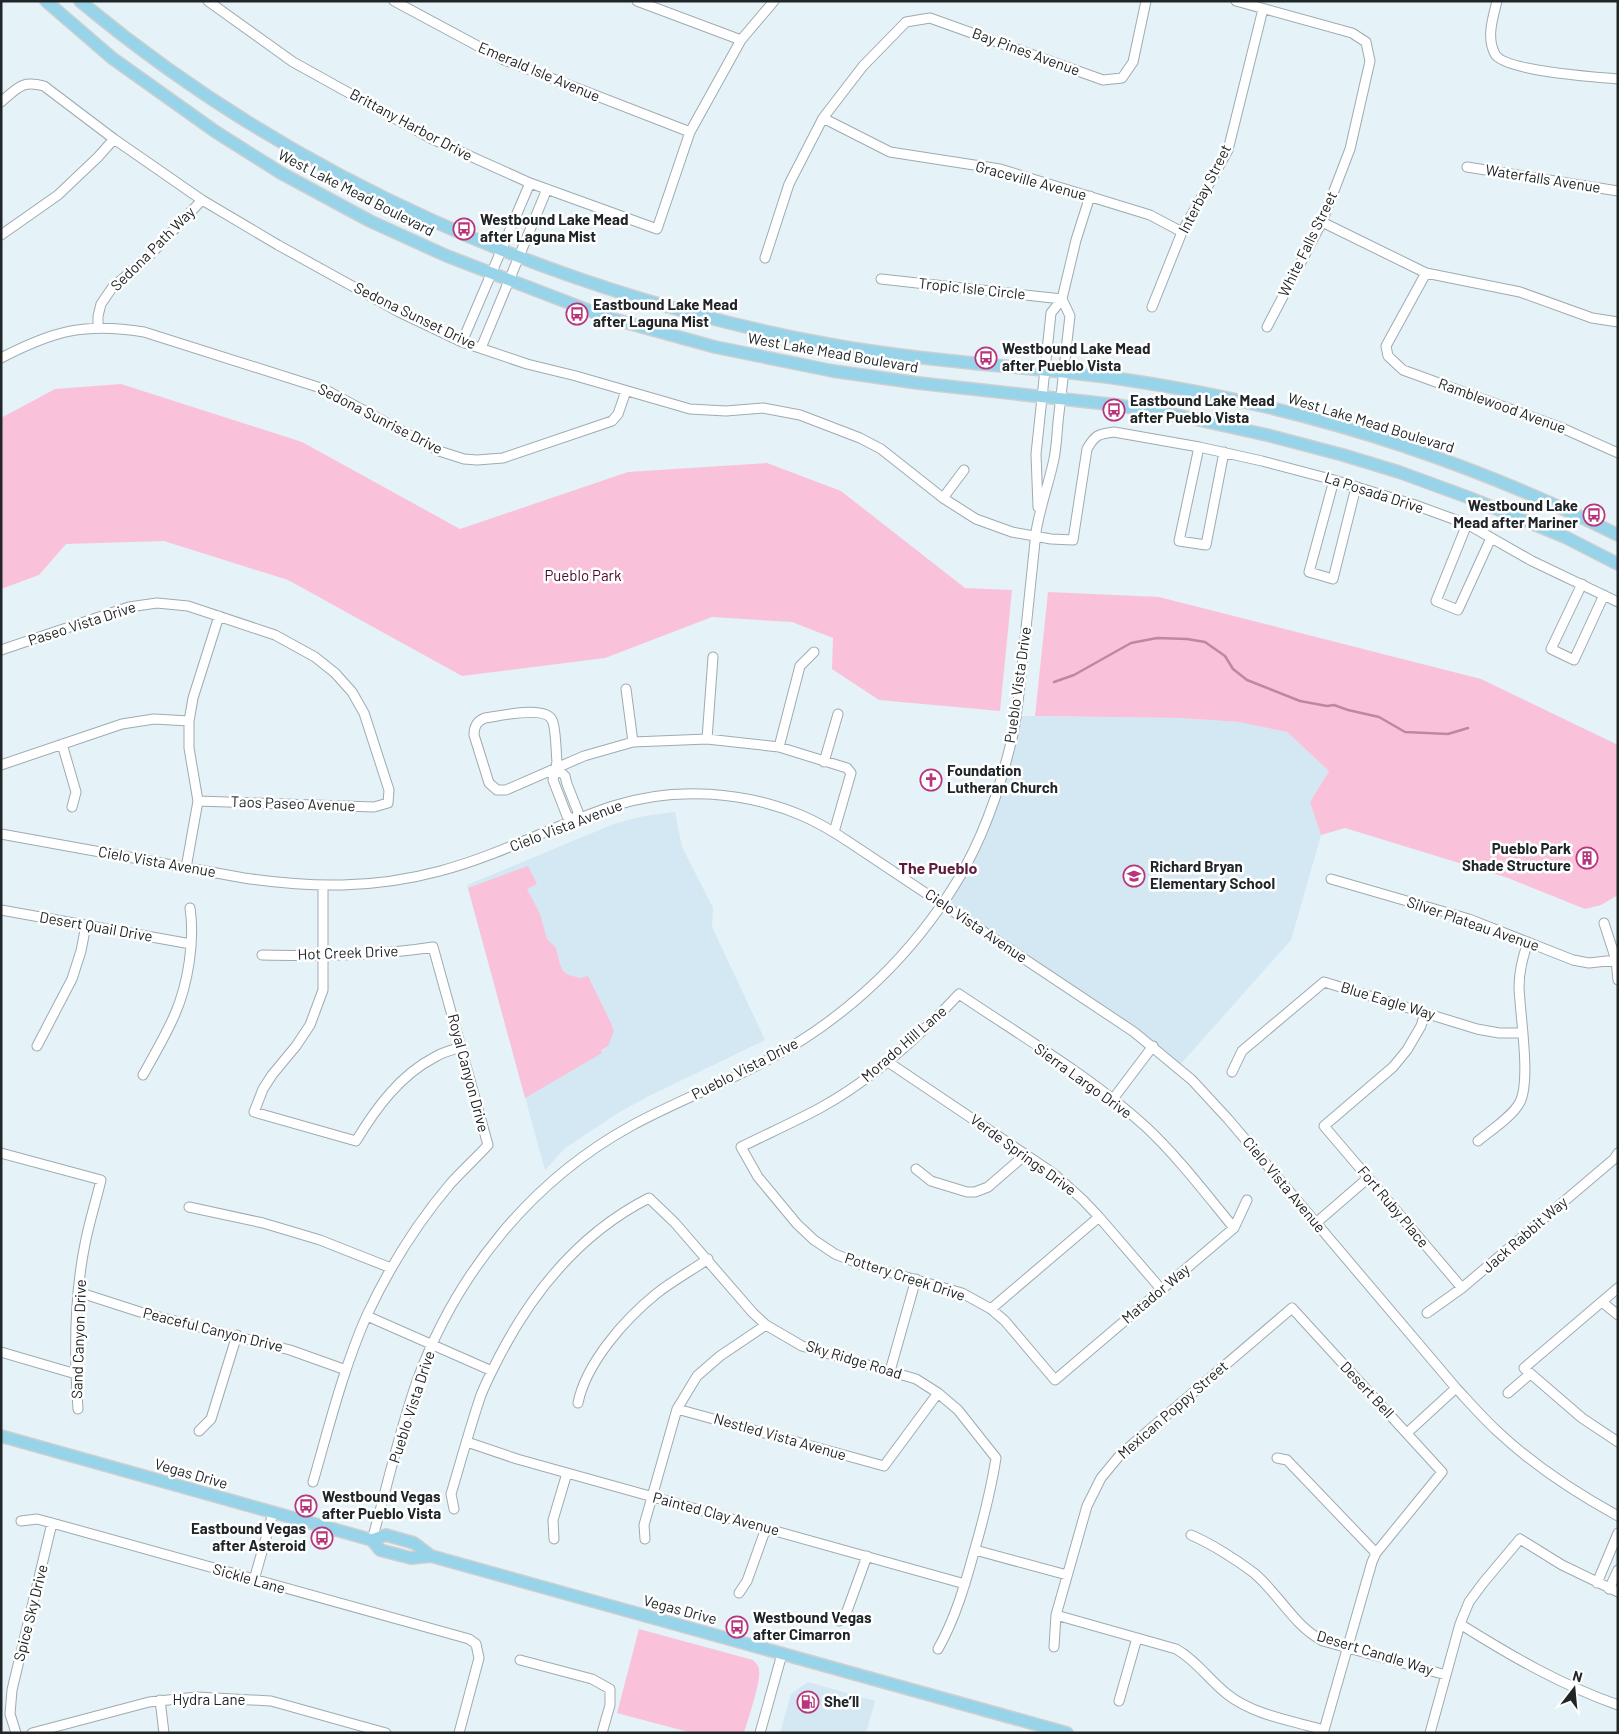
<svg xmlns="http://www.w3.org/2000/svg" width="1619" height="1734" font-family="Barlow,sans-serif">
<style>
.built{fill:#d3e8f2}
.green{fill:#fac2da}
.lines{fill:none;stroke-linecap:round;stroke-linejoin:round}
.stream{stroke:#bf88a0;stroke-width:2.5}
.minor-casing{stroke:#9fabb0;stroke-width:11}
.major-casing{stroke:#cecfcf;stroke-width:14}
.minor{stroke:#fff;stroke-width:9}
.major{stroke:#97d3e9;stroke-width:11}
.labels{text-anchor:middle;stroke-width:5;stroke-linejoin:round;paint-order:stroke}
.street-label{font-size:15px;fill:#202527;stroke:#fff}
.poi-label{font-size:15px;font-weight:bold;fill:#202527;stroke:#fff;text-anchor:start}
.park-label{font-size:15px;fill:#4c092f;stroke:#fff}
.neighbourhood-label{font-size:16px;font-weight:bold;fill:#5b1c3d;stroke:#fff}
</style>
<rect width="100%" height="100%" fill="#e5f2f8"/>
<path class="built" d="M1016 716 1180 718 1239 722 1287 732 1329 771 1310 802 1321 835 1291 940 1178 1067 942 904 978 841Z
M675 812 682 847 713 908 712 927 765 1040 649 1096 618 1113 565 1148 545 1170 467 885 614 824 644 816Z
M808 1682 875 1701 866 1733H780L791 1694Z"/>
<path class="green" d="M121 384 302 442 460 529 628 472 767 463 841 491 965 588 1012 590 1000 711 879 700 832 669 833 638 792 622 712 617 605 658 462 676 288 580 164 541 66 544 39 575 1 589V418L55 389Z
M1048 592 1159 597 1481 679 1618 745V895L1601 905 1585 909 1508 878 1345 828 1321 835 1310 802 1329 771 1287 732 1239 722 1180 718 1035 716Z
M528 866 537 884 527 889 540 914 547 939 556 948 560 964 563 971 569 975 580 978 588 976 611 1023 614 1031 608 1046 601 1050 602 1053 525 1098 468 888Z
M639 1629 753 1660C756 1663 759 1666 759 1670 761 1682 748 1719 744 1733H692L617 1713Z"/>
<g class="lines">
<path class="stream" d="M1054 682 1074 675 1131 643 1157 638 1187 639 1205 642 1225 656 1233 669 1247 680 1300 701 1327 706 1334 705 1348 710 1379 717 1405 732 1448 734 1468 728"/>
<g class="minor-casing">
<path id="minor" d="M208 1 293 62 432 139 530 183 657 229 690 132 741 40 774 1
M394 1 502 59 690 132
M637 1 741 40
M1236 1 1352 33 1366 42 1370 61 1350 149 1322 222 1267 327
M1497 1C1493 18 1486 37 1495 54 1504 71 1596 77 1618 79
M1 102C18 88 21 80 44 86L114 139 202 200 278 245 399 312 462 342 527 364 576 376 690 409 726 411 763 408 800 415 860 438 881 449 943 498 976 519 1012 532 1051 539 1073 540 1087 449C1095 435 1098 434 1114 432L1199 447 1262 461 1334 480 1415 505 1467 524 1532 561 1618 602
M823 118 890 152 1000 169 1150 215 1182 232
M1467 167 1618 191
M1322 222 1426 273 1520 292 1592 318 1618 322
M1 235 58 195 98 157 114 139
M765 258 789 184 823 118 863 66 906 22 930 18 1103 80 1122 78 1133 62 1146 1
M1426 273 1386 346 1388 356 1403 370 1562 428 1618 453
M881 279 1062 299
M1152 307 1182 232 1228 150 1263 9
M98 328V316L101 304 112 288 149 256 202 200
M462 342 530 183
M481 348 547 189
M1 358C53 331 85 322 144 332L324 389 439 451 464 459 477 460 503 458 612 421 618 414 626 391
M1199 447 1179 541 1206 545 1224 452
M1334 480 1309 572 1333 579 1356 487
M943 498 964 470
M1038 507 1036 454 1051 313 1062 299 1076 240 1090 196
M1467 524 1436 601 1458 610 1491 538
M1582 584 1551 649 1574 660 1604 595
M1 650 129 607 157 603 188 606 275 635 315 657 335 673 352 692 364 713 389 790 388 803 374 807 198 801
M626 689 633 742
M707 739 713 657
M62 744 76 792 72 807
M779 747 800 666 814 652
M824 762 838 714
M1 765 122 724 154 719 189 721
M556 768 565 776 567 784 578 812 576 821 567 816 553 780 557 762C556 753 556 727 552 720 545 705 500 716 485 718 477 721 474 726 474 735L489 783 497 790H506L584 756 633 742 707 739 779 747 847 768 851 773 834 832
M1 834 244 878C312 888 373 889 440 871 500 855 555 825 613 806 674 786 745 791 803 816 819 823 834 832 849 842L1134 1032 1192 1080 1228 1119 1456 1388C1469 1402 1482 1417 1496 1430 1532 1464 1574 1492 1618 1516
M186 868 198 801 189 748V721L193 698 219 616
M1331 879 1469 919 1573 960 1589 963 1616 960
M323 886V990L310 1025 296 1046 272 1075 263 1089 254 1112 356 1141C376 1108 400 1075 435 1057 443 1052 453 1050 461 1047
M1 910 191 944
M1604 923 1616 960 1618 980
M262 955C319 956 377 956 433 947L488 1145C476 1158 463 1170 451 1183 417 1223 389 1268 367 1315 343 1369 329 1427 313 1482
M1425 1013 1421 1026 1407 1050 1393 1067 1324 1126 1462 1288
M37 1046 72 979 81 951 86 925
M888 1062 1053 1173 1083 1200 1099 1217 1161 1289
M1232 1072 1242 1051 1324 982 1477 1029 1499 1033H1522
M143 1075C154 1055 166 1035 175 1014 188 984 195 940 190 908
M1113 1099 1153 1046
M1478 1141C1490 1131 1513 1116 1520 1102 1531 1080 1520 1015 1519 987 1519 972 1523 956 1528 942
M1 1153 101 1180C96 1201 89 1223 85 1244 74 1298 74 1355 78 1409
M916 1169 931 1181 967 1192H975L988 1187 1026 1154
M189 1207 263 1223 320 1240 391 1268
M1316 1223 1368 1178
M1234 1228C1206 1194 1178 1157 1146 1127 1090 1076 1021 1036 959 994 918 1038 873 1079 820 1108 794 1122 767 1134 741 1147L758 1177 797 1224 814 1240 835 1254 860 1264 962 1293 991 1309 1005 1321 1055 1380 1234 1228 1247 1200
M1618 1288 1524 1368 1582 1418 1618 1442
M78 1292 140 1312 290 1350 346 1370
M1602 1302 1618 1315
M991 1309 1099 1217
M1427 1313 1462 1288 1614 1159 1618 1153
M367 1316 492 1371
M1 1352 76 1374
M890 1371 916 1279
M1508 1393 1530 1374
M578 1403C586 1363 625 1319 656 1294 672 1281 691 1271 708 1259
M677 1409 884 1466 938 1393
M199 1431 211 1419 237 1335
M1407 1433 1456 1388
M467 1442 517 1459 965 1584
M1277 1458 1287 1460 1376 1553
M454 1509 451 1494C461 1461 470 1427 481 1395 486 1382 493 1369 499 1357 533 1291 582 1232 649 1198L675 1223 753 1313 766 1325 802 1346 916 1379 938 1393 958 1410 996 1458C991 1490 983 1521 974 1552 965 1585 955 1619 938 1649
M21 1521 37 1519 52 1523 469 1639 476 1644 479 1658 459 1733
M1191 1535C1210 1543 1237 1560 1254 1573 1279 1594 1294 1626 1323 1641L1446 1675
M554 1539 553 1520 567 1473
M645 1539 644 1525 677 1409 697 1376 720 1356 766 1325
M372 1540C387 1487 399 1432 417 1381 456 1274 531 1181 631 1126 673 1103 718 1086 760 1064 837 1025 902 966 949 894 981 846 1000 791 1013 734 1018 712 1019 689 1022 667 1027 622 1031 577 1036 532 1040 507 1049 483 1054 459 1057 444 1057 428 1059 413 1063 381 1066 348 1070 316L1062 299
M975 1550 1067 1575
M254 1580 273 1513
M1597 1583 1618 1533
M1609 1589 1618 1570
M739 1593 747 1581 766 1528
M839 1621 847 1611 867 1556
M1460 1624C1511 1656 1561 1685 1618 1705
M1054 1647 1056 1615 1087 1506 1101 1478 1120 1455 1292 1308 1442 1472 1376 1553 1372 1562 1324 1730C1293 1721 1253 1715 1227 1694 1209 1680 1196 1660 1176 1649L1056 1615
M520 1660 592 1679 610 1689V1705L602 1733
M160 1700 164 1733
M1119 1701 1137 1638
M16 1733 10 1714 12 1690 52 1523
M32 1733 149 1702 197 1697 271 1701 386 1733
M760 1733 782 1654
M1430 1733 1460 1624 1469 1602 1483 1583 1520 1539 1562 1565 1618 1592"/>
</g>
<g class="major-casing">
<path id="major" d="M46 1 112 58 216 132 281 173 370 221 447 256 606 317 715 347 833 371 918 383 1117 405 1181 416 1271 436 1343 455 1399 472 1470 498 1565 537 1618 564
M80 1C295 180 559 295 833 345 928 362 1026 366 1121 379 1293 404 1462 457 1618 535
M1 1436 372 1540 380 1550 411 1558 431 1556 1067 1733
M372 1540 386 1535 414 1543 431 1556"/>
</g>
<use href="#minor" class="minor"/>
<use href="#major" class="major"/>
</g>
<defs>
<g id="bus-ring" transform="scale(1.125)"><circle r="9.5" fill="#fff" stroke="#b8347c" stroke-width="1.5"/><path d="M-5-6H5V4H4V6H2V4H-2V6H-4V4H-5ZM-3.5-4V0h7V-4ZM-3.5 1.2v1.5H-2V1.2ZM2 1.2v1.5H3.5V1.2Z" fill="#b8347c"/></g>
<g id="church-ring" transform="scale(1.125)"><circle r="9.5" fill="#fff" stroke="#b8347c" stroke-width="1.5"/><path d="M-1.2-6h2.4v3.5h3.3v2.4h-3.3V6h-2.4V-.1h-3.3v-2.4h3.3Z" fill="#b8347c"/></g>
<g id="building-ring" transform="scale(1.125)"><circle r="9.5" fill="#fff" stroke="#b8347c" stroke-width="1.5"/><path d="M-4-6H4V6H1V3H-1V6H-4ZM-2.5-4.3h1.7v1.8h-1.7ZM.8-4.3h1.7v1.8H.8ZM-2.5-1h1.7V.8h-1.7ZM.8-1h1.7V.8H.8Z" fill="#b8347c"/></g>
<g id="school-ring" transform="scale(1.125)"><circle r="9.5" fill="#fff" stroke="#b8347c" stroke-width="1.5"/><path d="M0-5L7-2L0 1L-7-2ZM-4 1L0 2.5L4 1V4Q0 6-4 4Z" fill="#b8347c"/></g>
<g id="fuel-ring" transform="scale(1.125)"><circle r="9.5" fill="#fff" stroke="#b8347c" stroke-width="1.5"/><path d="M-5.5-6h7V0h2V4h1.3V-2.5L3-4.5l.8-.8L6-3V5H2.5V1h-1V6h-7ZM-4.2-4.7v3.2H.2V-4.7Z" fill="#b8347c"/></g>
</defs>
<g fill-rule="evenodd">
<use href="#bus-ring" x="464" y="229"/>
<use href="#bus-ring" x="577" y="314"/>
<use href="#bus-ring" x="986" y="358"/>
<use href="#bus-ring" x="1114" y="410"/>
<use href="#bus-ring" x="1594" y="515"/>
<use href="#church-ring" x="931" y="780"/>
<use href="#building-ring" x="1587" y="858"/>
<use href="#school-ring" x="1134" y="876"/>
<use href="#bus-ring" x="306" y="1506"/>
<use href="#bus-ring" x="322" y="1538"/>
<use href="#bus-ring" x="737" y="1627"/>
<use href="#fuel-ring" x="808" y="1702"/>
</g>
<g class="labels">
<g class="street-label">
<text transform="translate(1026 52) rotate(20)" y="5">Bay Pines Avenue</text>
<text transform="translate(539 72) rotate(23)" y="5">Emerald Isle Avenue</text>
<text transform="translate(411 125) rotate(28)" y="5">Brittany Harbor Drive</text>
<text transform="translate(1543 179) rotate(9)" y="5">Waterfalls Avenue</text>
<text transform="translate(1031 181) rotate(15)" y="5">Graceville Avenue</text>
<text transform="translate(1205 189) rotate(-63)" y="5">Interbay Street</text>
<text transform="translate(356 193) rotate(27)" y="5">West Lake Mead Boulevard</text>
<text transform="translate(1308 244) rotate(-64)" y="5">White Falls Street</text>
<text transform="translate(153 249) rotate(-45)" y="5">Sedona Path Way</text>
<text transform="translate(972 289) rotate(6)" y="5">Tropic Isle Circle</text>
<text transform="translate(415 316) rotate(26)" y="5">Sedona Sunset Drive</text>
<text transform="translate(833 353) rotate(10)" y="5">West Lake Mead Boulevard</text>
<text transform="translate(1502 406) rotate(20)" y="5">Ramblewood Avenue</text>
<text transform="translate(380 419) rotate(27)" y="5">Sedona Sunrise Drive</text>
<text transform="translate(1371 423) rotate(17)" y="5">West Lake Mead Boulevard</text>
<text transform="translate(1374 493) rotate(18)" y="5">La Posada Drive</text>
<text transform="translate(82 624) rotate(-18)" y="5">Paseo Vista Drive</text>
<text transform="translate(1018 685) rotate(-82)" y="5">Pueblo Vista Drive</text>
<text transform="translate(293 804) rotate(2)" y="5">Taos Paseo Avenue</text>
<text transform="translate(566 826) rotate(-21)" y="5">Cielo Vista Avenue</text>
<text transform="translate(157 862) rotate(10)" y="5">Cielo Vista Avenue</text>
<text transform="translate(1473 924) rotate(19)" y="5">Silver Plateau Avenue</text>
<text transform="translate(976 926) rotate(34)" y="5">Cielo Vista Avenue</text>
<text transform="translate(96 927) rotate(10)" y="5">Desert Quail Drive</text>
<text transform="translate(348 953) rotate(-2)" y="5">Hot Creek Drive</text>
<text transform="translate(1388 1001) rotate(17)" y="5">Blue Eagle Way</text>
<text transform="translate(904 1044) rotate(-41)" y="5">Morado Hill Lane</text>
<text transform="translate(745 1069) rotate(-27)" y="5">Pueblo Vista Drive</text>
<text transform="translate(468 1073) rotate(75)" y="5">Royal Canyon Drive</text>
<text transform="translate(1083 1081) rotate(36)" y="5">Sierra Largo Drive</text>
<text transform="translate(1023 1155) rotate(36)" y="5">Verde Springs Drive</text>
<text transform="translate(1284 1185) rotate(50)" y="5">Cielo Vista Avenue</text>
<text transform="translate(1393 1207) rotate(50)" y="5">Fort Ruby Place</text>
<text transform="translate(1525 1235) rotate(-41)" y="5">Jack Rabbit Way</text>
<text transform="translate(905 1277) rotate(18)" y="5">Pottery Creek Drive</text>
<text transform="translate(1156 1294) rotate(-40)" y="5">Matador Way</text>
<text transform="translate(213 1330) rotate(14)" y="5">Peaceful Canyon Drive</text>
<text transform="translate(79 1339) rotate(-88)" y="5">Sand Canyon Drive</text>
<text transform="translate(854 1360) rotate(17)" y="5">Sky Ridge Road</text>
<text transform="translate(1367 1390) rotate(47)" y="5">Desert Bell</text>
<text transform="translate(412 1407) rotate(-72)" y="5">Pueblo Vista Drive</text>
<text transform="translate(1173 1410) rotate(-41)" y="5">Mexican Poppy Street</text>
<text transform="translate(780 1437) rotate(16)" y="5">Nestled Vista Avenue</text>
<text transform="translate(191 1474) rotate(16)" y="5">Vegas Drive</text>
<text transform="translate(716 1514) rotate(15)" y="5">Painted Clay Avenue</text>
<text transform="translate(249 1579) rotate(16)" y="5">Sickle Lane</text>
<text transform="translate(680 1610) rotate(15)" y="5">Vegas Drive</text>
<text transform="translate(31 1613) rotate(-76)" y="5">Spice Sky Drive</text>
<text transform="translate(1375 1653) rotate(17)" y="5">Desert Candle Way</text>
<text x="209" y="1705">Hydra Lane</text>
</g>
<g class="poi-label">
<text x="480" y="225">Westbound Lake Mead<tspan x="480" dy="17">after Laguna Mist</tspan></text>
<text x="593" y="310">Eastbound Lake Mead<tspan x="593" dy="17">after Laguna Mist</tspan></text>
<text x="1002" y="354">Westbound Lake Mead<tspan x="1002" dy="17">after Pueblo Vista</tspan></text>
<text x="1130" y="406">Eastbound Lake Mead<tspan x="1130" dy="17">after Pueblo Vista</tspan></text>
<text x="1578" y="511" text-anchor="end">Westbound Lake<tspan x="1578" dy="17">Mead after Mariner</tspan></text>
<text x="947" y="776">Foundation<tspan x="947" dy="17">Lutheran Church</tspan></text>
<text x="1571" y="854" text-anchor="end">Pueblo Park<tspan x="1571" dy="17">Shade Structure</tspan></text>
<text x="1150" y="872">Richard Bryan<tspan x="1150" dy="17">Elementary School</tspan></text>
<text x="322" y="1502">Westbound Vegas<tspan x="322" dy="17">after Pueblo Vista</tspan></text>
<text x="306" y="1534" text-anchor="end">Eastbound Vegas<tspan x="306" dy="17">after Asteroid</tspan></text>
<text x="753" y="1623">Westbound Vegas<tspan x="753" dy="17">after Cimarron</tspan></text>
<text x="824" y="1707">She’ll</text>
</g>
<g class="park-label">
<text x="583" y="581">Pueblo Park</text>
</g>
<g class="neighbourhood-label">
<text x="938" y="874">The Pueblo</text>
</g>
</g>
<rect width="1619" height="1734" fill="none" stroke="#202527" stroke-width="5"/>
<g transform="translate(1574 1689) rotate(16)" stroke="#ffffff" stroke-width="4" paint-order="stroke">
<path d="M0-4L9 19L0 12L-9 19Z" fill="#202527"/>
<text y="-8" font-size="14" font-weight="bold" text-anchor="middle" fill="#202527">N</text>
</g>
</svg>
